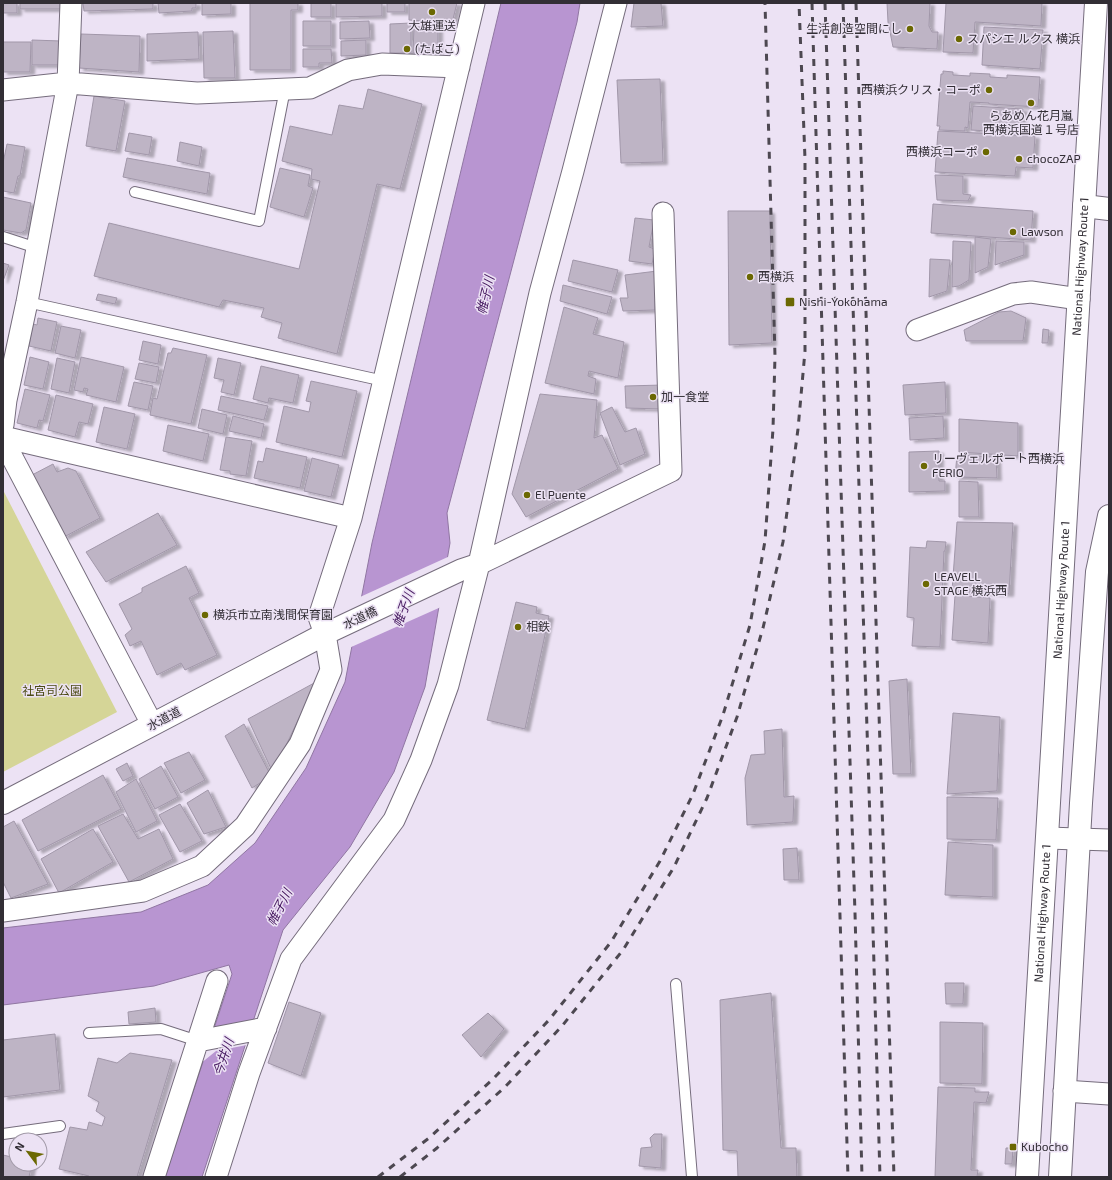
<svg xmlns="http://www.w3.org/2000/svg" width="1112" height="1180" font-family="'Exo 2','Noto Sans JP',sans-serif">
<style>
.green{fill:#d5d597}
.water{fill:#b895d1;stroke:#9076a2}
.pier{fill:#ece2f4}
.building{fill:#beb4c5;stroke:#a197a9;filter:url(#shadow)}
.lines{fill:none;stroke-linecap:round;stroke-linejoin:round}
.service-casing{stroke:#756c7c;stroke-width:12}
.minor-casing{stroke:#756c7c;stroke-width:23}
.tertiary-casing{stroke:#756c7c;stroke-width:24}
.trunk-casing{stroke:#756c7c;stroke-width:24}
.service{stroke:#fff;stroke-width:10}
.minor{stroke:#fff;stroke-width:21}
.tertiary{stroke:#fff;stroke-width:22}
.trunk{stroke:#fff;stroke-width:22}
.rail{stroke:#4d4851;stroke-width:3;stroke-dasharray:7 7;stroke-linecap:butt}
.poi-dot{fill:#6b6802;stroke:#ece2f4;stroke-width:1.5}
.labels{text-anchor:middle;stroke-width:3;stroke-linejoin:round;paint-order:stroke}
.poi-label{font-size:12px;fill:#322e35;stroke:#ece2f4;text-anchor:start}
.street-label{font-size:12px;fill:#322e35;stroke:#ece2f4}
.park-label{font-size:12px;fill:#4c4b14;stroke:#ece2f4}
.water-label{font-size:13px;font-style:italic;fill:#461960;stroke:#ece2f4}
</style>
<defs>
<filter id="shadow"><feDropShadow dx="4.5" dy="2.5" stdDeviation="1" flood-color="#0004"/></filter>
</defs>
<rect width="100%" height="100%" fill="#ece2f4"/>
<path class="green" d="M3 490 117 712 3 772Z"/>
<path class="water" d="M501 3H580L577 22 447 513 450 543 425 687 394 772 350 847 283 930 202 1177H165L232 974 229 965 154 986 3 1005V928L141 912 208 885 255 843 306 768 345 682 372 543Z"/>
<path class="pier" d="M450 556 441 607 349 648 360 597Z
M256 1020 247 1045 216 1051 200 1064 212 1028Z"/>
<path class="building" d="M3 3H17V13H3Z
M20 3H60V9H20Z
M83 3H153V9L84 11Z
M158 3H196V8H192V11L159 13Z
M202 3H231V14L202 15Z
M250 3H298V10H291V70H250Z
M311 3H331V17H311Z
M336 3H382V16L336 17Z
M387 3H405V12H387Z
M409 3H457L452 23 409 20Z
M634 3H661L663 26 631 27Z
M887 3H930L929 26 932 32H938L937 49 893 47 888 22Z
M946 3H1042L1041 26 975 22 973 53 943 52Z
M303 21H331V46H303Z
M369 21 370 38 340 39V22Z
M411 23V53H390V24Z
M414 27H438V53H413Z
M984 27 1043 30 1040 69 982 65Z
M233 31 235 78H204L203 32Z
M198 32 199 59 147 61V34Z
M81 34 140 36 139 72 79 68Z
M32 40 61 41V65H32Z
M366 40V55L341 56V41Z
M3 42H31L30 72H3Z
M303 49H331L332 63H319V67H303Z
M943 71 953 72V75L970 76V73L990 74V77L1007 78V75L1040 77 1038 107 989 104V103L970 102 968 128 965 127V131L939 130 940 126H937L941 74H943Z
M660 79 663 162 621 163 617 80Z
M368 89 422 104 400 189 377 184 337 354 278 338 282 323 261 317 264 308 223 300 219 307 94 276 109 223 299 269 320 181 311 179 312 169 282 161 290 126 332 135 339 105 363 109Z
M94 96 125 101 116 151 86 146Z
M973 106 1023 109 1021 133 971 130Z
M938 131 1035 136 1033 168 1016 167 1015 176 935 172Z
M129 133 152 137 149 155 125 151Z
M180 142 202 147 199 166 177 161Z
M7 144 25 147 20 176H18L14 193 3 191V163Z
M127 158 210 173 207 194 123 177Z
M280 168 310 175 308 186 313 188 304 217 270 207Z
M935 175 963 176V194L971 195 968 201 937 200Z
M3 197 31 203 26 230 21 233 3 230Z
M933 204 1033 211 1031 240 931 233Z
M728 211H770L772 343 729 345Z
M635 218 654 220 649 247 655 249 652 264 629 261Z
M975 237 991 239 988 267 975 273Z
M953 241 971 242 969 280 959 286 952 287Z
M996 241 1024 242V255L995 265Z
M930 259 950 260 947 291 929 297Z
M573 260 618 270 612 292 568 281Z
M3 263 9 265 3 281Z
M657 271 655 310 623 311 620 298H628L625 275Z
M563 285 612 297 607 314 560 301Z
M98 294 117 298 115 304 96 300Z
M564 307 598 318 593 334 624 342 618 378 589 371 588 376 596 379 594 394 545 383Z
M1011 311 1026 318 1023 341H966L964 330 999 312Z
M38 318 57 322 51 351 29 346 33 324 37 325Z
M61 326 81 330 75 358 55 353Z
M1043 329 1049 330 1048 343H1042Z
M143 341 161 345 158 364 139 360Z
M173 348 207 355 191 424 150 415 153 398 157 399 168 353H171Z
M30 357 49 362 43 389 24 385Z
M81 357 124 367 116 402 86 395 88 389 84 388 83 392 74 390Z
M57 358 75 362 69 393 51 389Z
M218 358 241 363 234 395 221 392 224 380 214 378Z
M139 363 159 367 156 383 135 379Z
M261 366 299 375 293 403 269 398 268 403 253 399Z
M311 381 357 391 342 457 276 442 284 406 309 412 311 402 306 401Z
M134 382 153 386 148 410 128 406Z
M945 382 946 413 905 415 903 385Z
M663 385 662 409 626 408 625 386Z
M25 389 50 395 43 421 39 420 37 428 17 423Z
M540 394 597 400 594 438 602 435 618 469 526 517 512 494Z
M56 395 93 404 88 424 79 422 75 437 48 430Z
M221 396 268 406 264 420 218 410Z
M104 407 135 414 127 449 96 442Z
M612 407 625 432 636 428 645 454 620 465 600 413Z
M202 409 227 415 223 434 198 428Z
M233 416 264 424 261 438 229 431Z
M943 416 944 438 910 440 909 418Z
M959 419 1018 423V456L959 452Z
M168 425 209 434 203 461 163 451Z
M226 437 252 441 246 476 230 474V471L220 470Z
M266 448 307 457 300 488 254 478 258 461 263 462Z
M939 451V481H945V491L909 492V452Z
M957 455 996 457 997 478 955 477Z
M312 458 339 465 331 497 304 491Z
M53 464 57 472 68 468 76 471 100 518 64 537 32 475Z
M959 481 978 482 979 517H959Z
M158 513 177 545 106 582 86 552Z
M957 522 1013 523 1009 594 952 591Z
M927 541 946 542 945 551H944L940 647 912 646 914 618 907 617 910 547 926 548Z
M186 566 199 593 189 598 217 655 185 670 181 663 157 675 141 641 130 646 125 635 132 629 119 604 142 592V588Z
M955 595 990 598 988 643 952 640Z
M516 602 537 607 536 613 549 616 525 729 487 720Z
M907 679 911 774H893L889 681Z
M316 682 273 773 248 719Z
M953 713 1000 717 997 791 947 794Z
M244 724 271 776 252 788 225 736Z
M782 729 784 797 794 796 793 822 747 825 745 778 751 755 765 754 764 731Z
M189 752 205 780 181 793 164 763Z
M127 763 133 776 123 781 116 769Z
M161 766 178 797 155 809 139 779Z
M103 775 121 809 38 851 22 820Z
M136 779 157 821 136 832 116 792Z
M208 790 226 827 204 834 187 803Z
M947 797 998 798 996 840 947 839Z
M180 804 202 841 180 852 159 815Z
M123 814 138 839 159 829 173 859 129 882 98 826Z
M14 821 48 884 11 898 3 882V827Z
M93 829 113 862 59 893 41 859Z
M948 842 993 845V897L945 895Z
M797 848 799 880H784L783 849Z
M945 983H964L963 1004H946Z
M771 993 781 1148H796L797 1177H738L737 1151 723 1150 720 1000Z
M289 1002 321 1013 301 1076 268 1063Z
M155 1008 156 1022 129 1024 128 1012Z
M488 1013 504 1029 481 1057 462 1035Z
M940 1022 983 1023 982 1084 940 1083Z
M55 1034 60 1090 3 1097V1040Z
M130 1053 172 1060 137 1177H89V1176L59 1169 70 1127 87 1130 89 1122 102 1126 105 1117 96 1111 99 1102 88 1096 98 1058 117 1063Z
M938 1087 975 1088V1092H989L986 1103 974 1102 971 1170H978L977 1177H935Z
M654 1134H662L661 1168 639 1166 641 1148 652 1147 650 1138Z
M1006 1148H1013L1012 1164H1005Z
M3 1155 16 1158V1164H32L29 1177H3Z"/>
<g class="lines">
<g class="service-casing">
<path id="service" d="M135 192 259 221 285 89
M3 237 37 248
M27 302 384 381
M676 984 692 1177
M89 1033 161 1029 198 1041
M3 1134 60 1126"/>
</g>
<g class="minor-casing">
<path id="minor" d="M3 90 68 83 197 93 310 88 348 70 382 64 459 67
M917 330 1013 294 1031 292 1079 299
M3 425 6 400 27 302 68 83 71 3
M3 437 351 518
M3 440 152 724
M325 634 461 570 479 564 671 471 663 213
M1047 838 1109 840
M3 911 143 891 202 866 245 826 300 744 331 670 325 634 319 617 351 518 474 3
M198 1041 266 1028
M1064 1091 1109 1094
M154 1177 217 981
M216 1177 249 1073 291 959 394 820 421 760 448 685 479 564 540 293 573 171 616 3"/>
</g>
<g class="tertiary-casing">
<path id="tertiary" d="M1084 206 1109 209
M3 803 325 634"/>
</g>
<g class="trunk-casing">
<g id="trunk">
<path id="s1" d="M1027 1177 1096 3"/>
<path d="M1060 1177 1081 803 1097 572 1109 516"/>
</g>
</g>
<use href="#service" class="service"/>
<use href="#minor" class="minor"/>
<use href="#tertiary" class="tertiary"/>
<use href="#trunk" class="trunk"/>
<path class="rail" d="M812 3 848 1177
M825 3 855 913 862 1177
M843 3 869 789 880 1177
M856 3 894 1177
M378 1177 429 1138 493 1079 549 1020 611 942 660 861 693 794 723 715 750 625 765 541 773 429 775 356 765 3
M400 1177 437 1148 505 1087 562 1026 623 950 674 867 707 798 737 717 763 628 783 542 798 429 805 351V159L799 3"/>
</g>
<g class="poi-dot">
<circle cx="432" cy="12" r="4"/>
<circle cx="910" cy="29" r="4"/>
<circle cx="959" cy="39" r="4"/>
<circle cx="407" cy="49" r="4"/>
<circle cx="989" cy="90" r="4"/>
<circle cx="1031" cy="103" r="4"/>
<circle cx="986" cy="152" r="4"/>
<circle cx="1019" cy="159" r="4"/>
<circle cx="1013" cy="232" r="4"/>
<circle cx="750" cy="277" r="4"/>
<rect x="785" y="297" width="10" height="10" rx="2"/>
<circle cx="653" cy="397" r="4"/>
<circle cx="924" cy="466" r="4"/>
<circle cx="527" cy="495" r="4"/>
<circle cx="926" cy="584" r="4"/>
<circle cx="205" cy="615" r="4"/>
<circle cx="518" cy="627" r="4"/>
<rect x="1009" y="1143" width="8" height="8" rx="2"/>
</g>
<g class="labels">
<g class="poi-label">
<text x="432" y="30" text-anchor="middle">大雄運送</text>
<text x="902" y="33" text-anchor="end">生活創造空間にし</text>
<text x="967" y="43">スパシエ ルクス 横浜</text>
<text x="415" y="53">(たばこ)</text>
<text x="981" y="94" text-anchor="end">西横浜クリス・コーポ</text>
<text x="1031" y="120" text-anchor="middle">らあめん花月嵐<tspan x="1031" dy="14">西横浜国道１号店</tspan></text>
<text x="978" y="156" text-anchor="end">西横浜コーポ</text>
<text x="1027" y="163">chocoZAP</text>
<text x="1021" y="236">Lawson</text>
<text x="758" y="281">西横浜</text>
<text x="799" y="306">Nishi-Yokohama</text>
<text x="661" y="401">加一食堂</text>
<text x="932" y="463">リーヴェルポート西横浜<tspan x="932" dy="14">FERIO</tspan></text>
<text x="535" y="499">El Puente</text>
<text x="934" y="581">LEAVELL<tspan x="934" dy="14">STAGE 横浜西</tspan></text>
<text x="213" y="619">横浜市立南浅間保育園</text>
<text x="526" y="631">相鉄</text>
<text x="1021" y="1151">Kubocho</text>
</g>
<g class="street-label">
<text dy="4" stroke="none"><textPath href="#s1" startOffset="912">National Highway Route 1</textPath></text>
<text dy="4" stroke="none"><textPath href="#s1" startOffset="588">National Highway Route 1</textPath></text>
<text transform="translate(360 618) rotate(-25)" y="4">水道橋</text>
<text transform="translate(164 719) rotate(-28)" y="4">水道道</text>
<text dy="4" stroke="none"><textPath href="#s1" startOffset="264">National Highway Route 1</textPath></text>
</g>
<g class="park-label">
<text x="52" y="695">社宮司公園</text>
</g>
<g class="water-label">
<text transform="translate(485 295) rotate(-77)" y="5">帷子川</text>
<text transform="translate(403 608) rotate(-70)" y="5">帷子川</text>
<text transform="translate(279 907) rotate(-63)" y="5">帷子川</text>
<text transform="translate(223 1057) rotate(-71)" y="5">今井川</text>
</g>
</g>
<rect width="1112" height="1180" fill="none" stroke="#322e35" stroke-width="8"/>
<g transform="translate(28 1152) rotate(302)"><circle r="19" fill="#ece2f4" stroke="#a29aa8"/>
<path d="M0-3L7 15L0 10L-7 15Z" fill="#6b6802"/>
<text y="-6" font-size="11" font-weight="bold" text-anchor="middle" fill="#322e35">N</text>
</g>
</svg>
